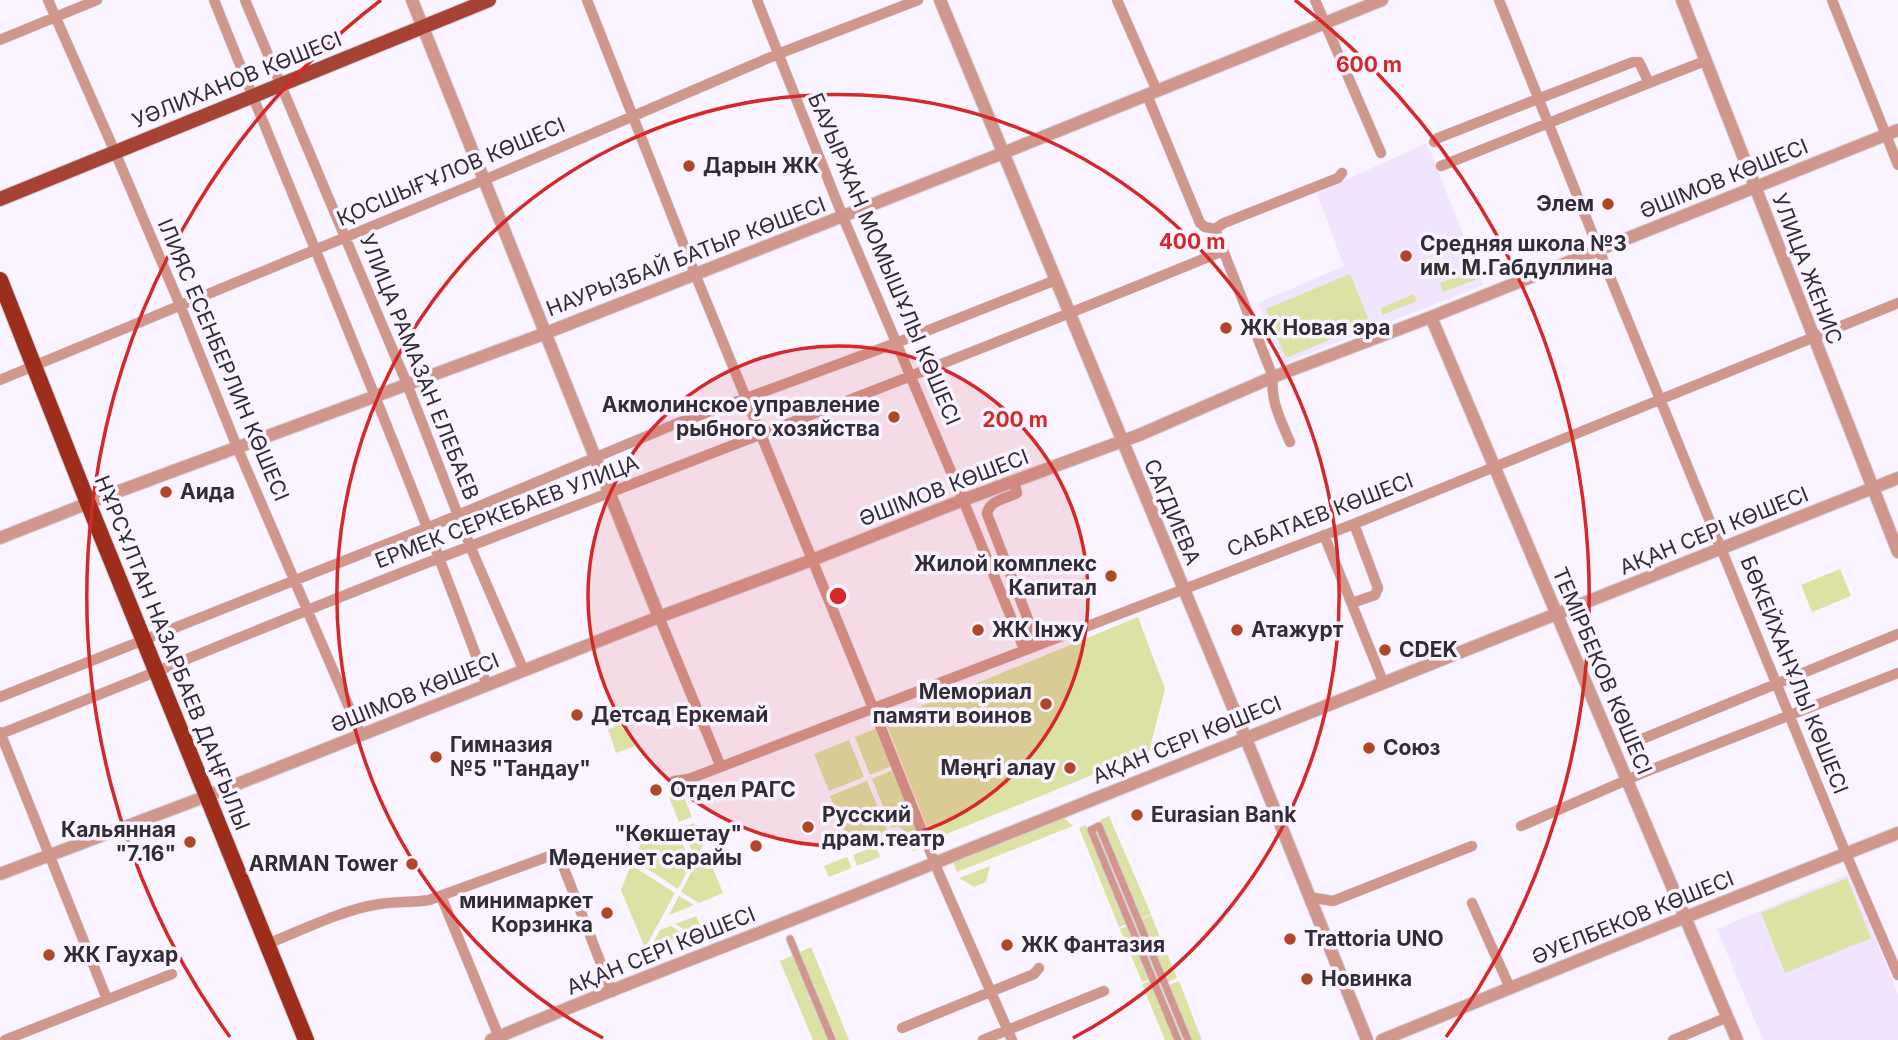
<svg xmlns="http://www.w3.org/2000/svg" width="1898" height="1040" font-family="Inter,sans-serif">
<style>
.built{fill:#f0e4ff}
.green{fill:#dbe2a3}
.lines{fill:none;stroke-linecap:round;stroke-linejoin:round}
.pedestrian-casing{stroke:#d5d0db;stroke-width:9}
.minor-casing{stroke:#d5d0db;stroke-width:11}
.tertiary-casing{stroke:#d5d0db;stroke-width:14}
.primary-casing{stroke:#d5d0db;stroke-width:16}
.trunk-casing{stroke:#d5d0db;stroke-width:18}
.pedestrian{stroke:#d1978c;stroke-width:7}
.minor{stroke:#d1978c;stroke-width:10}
.tertiary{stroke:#d1978c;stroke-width:12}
.primary{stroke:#a74332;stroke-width:14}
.trunk{stroke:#9e2e1c;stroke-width:16}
.ring{fill:none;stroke:#d62828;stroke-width:3.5}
.poi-dot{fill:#b04828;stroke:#f9f4ff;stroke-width:2.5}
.labels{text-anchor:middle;stroke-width:7;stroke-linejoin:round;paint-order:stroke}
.street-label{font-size:21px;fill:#312c36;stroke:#f9f4ff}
.poi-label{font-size:21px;font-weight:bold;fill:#312c36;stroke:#f9f4ff;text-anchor:start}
.centre{fill:#d62828;stroke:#f9f4ff;stroke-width:3.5}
.ring-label{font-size:21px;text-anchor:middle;font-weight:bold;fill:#d62828;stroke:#f9f4ff;stroke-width:7;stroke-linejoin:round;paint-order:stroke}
</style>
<rect width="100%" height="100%" fill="#f9f4ff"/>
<path class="built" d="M1427 143 1483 285 1284 363 1258 303 1344 266 1317 193Z
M1849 874 1898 994V1040H1763L1717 929Z"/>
<path class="green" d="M1480 267V278L1443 292 1440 283Z
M1350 274 1370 323 1286 358 1266 309Z
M1414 294 1417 301 1382 315 1381 308Z
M1840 569 1851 596 1812 612 1801 585Z
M1138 617 1165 689 1149 752 932 840 885 721Z
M626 723 635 746 616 753 608 729Z
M877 728 892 766 870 775 855 737Z
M849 740 864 777 829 791 814 754Z
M893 770 925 846 913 851C910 840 908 833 898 826L892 828 872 779Z
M867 781 887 830 850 845 830 796Z
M682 792 692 817 679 822 669 797Z
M1109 816 1151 914 1142 918 1100 820Z
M1064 818 1073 826 957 872 953 862Z
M694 823 703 845 695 859 682 827Z
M1086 825 1127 924 1119 927 1079 828Z
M676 828 691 864 678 889 634 860 643 839Z
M876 846 880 857 857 866 853 855Z
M708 856 723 893 699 903 681 892 696 863Z
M847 857 852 868 829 877 824 866Z
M631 865 675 893 645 948 621 890Z
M990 866 986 882 974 887 959 878Z
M1847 878 1871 938 1785 973 1761 913Z
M679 896 694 905 669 915Z
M1151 915 1177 978 1168 982 1142 919Z
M696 916 701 928 690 933 675 924Z
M671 926 685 935 650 948 660 930Z
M1128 926 1150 979 1142 982 1120 929Z
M811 947 849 1040H813L780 961Z
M1150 981 1174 1040H1165L1142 984Z
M1179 981 1202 1040H1192L1169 985Z"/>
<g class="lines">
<g class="pedestrian-casing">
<path id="pedestrian" d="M790 939 832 1040
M1178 1040 1091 830 1099 826 1188 1040"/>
</g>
<g class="minor-casing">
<path id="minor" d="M48 0 115 152 180 305 237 447 361 735
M214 0C305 228 402 454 487 685
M245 0 407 384 470 546 524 671
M587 0 695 274 873 708 940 876 1012 1040
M757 0 843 217 963 500 1024 649
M1117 0 1157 91
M1315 0 1381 153
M1499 0 1599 250 1846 854 1898 975
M1832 0 1898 165
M0 40 97 0
M1147 95 1200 223 1205 227 1215 229 1219 240 1273 377C1270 400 1281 421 1290 442
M1434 142 1438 138 1633 62H1639L1640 64 1649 83 1705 61
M1441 166 1649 83
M1215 229 1224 223 1338 178 1342 173
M0 380 484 180 778 54 918 0
M1014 482 1017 493C1006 499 989 500 987 514L1031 627V634L1024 649
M1324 535 1384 684
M1352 603 1375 595 1378 588 1354 524
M659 617 721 767
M0 697 427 528 673 425 896 343 1056 280
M0 732 107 999
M0 734C148 676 294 614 442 557 703 457 964 357 1223 251
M1642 739 1898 634
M674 781 689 779 1354 524 1898 303
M1521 826 1645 772 1898 673
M441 896 499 1037
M1309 897 1333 901 1472 846
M1472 903 1510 988
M267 944C300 931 340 911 374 905 392 901 411 903 429 900L558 853 612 992
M902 1028 1034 974 1039 968
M5 1040 172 974
M983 1040 1104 991
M1673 1040 1728 1017"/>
</g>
<g class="tertiary-casing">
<path id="tertiary" d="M412 0 659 617
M940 0 1253 756 1367 1040
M1682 0 1898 552
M1431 317 1737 1040
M0 538 106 496 546 333 1003 153 1382 0
M0 874 207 796 659 617 812 560 963 500 1139 435 1273 377 1431 317 1898 130
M491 1040C608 990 727 946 845 899 1195 757 1547 618 1898 478
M1382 1040 1663 926 1898 833"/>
</g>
<g class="primary-casing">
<path id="primary" d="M0 199 489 0"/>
</g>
<g class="trunk-casing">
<path id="trunk" d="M0 280 88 503 306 1040"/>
</g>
<use href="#pedestrian" class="pedestrian"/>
<use href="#minor" class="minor"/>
<use href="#tertiary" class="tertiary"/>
<use href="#primary" class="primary"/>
<use href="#trunk" class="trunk"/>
</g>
<circle cx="838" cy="596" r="250" fill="#d62828" fill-opacity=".12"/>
<g class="ring">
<circle cx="838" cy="596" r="250"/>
<path d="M603 1038A501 501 0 1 1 1073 1038"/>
<path d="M230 1037A751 751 0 0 1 381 0M1295 0A751 751 0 0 1 1446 1037"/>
</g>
<g class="poi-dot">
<circle cx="689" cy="166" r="7"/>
<circle cx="1608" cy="204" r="7"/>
<circle cx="1406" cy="256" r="7"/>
<circle cx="1226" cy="328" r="7"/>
<circle cx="894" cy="417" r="7"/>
<circle cx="166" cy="492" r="7"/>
<circle cx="1111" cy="576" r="7"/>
<circle cx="978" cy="630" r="7"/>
<circle cx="1237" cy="630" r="7"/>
<circle cx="1385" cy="650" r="7"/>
<circle cx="1046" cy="704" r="7"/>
<circle cx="577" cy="715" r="7"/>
<circle cx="1369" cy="748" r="7"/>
<circle cx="436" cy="757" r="7"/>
<circle cx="1070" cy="768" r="7"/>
<circle cx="656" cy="790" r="7"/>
<circle cx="1137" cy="815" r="7"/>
<circle cx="808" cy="827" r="7"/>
<circle cx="190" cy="842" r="7"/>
<circle cx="756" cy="846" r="7"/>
<circle cx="412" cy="864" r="7"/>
<circle cx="607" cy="913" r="7"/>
<circle cx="1290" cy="939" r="7"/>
<circle cx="1007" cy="945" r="7"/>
<circle cx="49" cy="955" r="7"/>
<circle cx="1307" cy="979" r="7"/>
</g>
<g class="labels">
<g class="street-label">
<text transform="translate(237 80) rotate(-22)" y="7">УӘЛИХАНОВ КӨШЕСІ</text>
<text transform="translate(451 172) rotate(-23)" y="7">ҚОСШЫҒҰЛОВ КӨШЕСІ</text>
<text transform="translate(1724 179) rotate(-22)" y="7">ӘШІМОВ КӨШЕСІ</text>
<text transform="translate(686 257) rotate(-21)" y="7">НАУРЫЗБАЙ БАТЫР КӨШЕСІ</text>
<text transform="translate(884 259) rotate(67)" y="7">БАУЫРЖАН МОМЫШҰЛЫ КӨШЕСІ</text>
<text transform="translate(1807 269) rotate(69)" y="7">УЛИЦА ЖЕНИС</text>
<text transform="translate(223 360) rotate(67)" y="7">ІЛИЯС ЕСЕНБЕРЛИН КӨШЕСІ</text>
<text transform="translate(419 367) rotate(68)" y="7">УЛИЦА РАМАЗАН ЕЛЕБАЕВ</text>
<text transform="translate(944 488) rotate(-21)" y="7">ӘШІМОВ КӨШЕСІ</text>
<text transform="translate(507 512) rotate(-21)" y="7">ЕРМЕК СЕРКЕБАЕВ УЛИЦА</text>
<text transform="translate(1172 512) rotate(67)" y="7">САГДИЕВА</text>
<text transform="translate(1320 515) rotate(-21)" y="7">САБАТАЕВ КӨШЕСІ</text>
<text transform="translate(1714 531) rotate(-22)" y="7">АҚАН СЕРІ КӨШЕСІ</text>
<text transform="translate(172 653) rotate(68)" y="7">НҰРСҰЛТАН НАЗАРБАЕВ ДАҢҒЫЛЫ</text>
<text transform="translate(1602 671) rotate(67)" y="7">ТЕМІРБЕКОВ КӨШЕСІ</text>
<text transform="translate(1794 675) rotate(68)" y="7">БӨКЕЙХАНҰЛЫ КӨШЕСІ</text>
<text transform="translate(415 693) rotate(-22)" y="7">ӘШІМОВ КӨШЕСІ</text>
<text transform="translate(1187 740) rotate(-22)" y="7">АҚАН СЕРІ КӨШЕСІ</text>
<text transform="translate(1633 918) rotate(-22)" y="7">ӘУЕЛБЕКОВ КӨШЕСІ</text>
<text transform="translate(661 951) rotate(-22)" y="7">АҚАН СЕРІ КӨШЕСІ</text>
</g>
<g class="poi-label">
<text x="703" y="173">Дарын ЖК</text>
<text x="1594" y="211" text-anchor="end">Элем</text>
<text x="1420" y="251">Средняя школа №3<tspan x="1420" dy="24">им. М.Габдуллина</tspan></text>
<text x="1240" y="335">ЖК Новая эра</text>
<text x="880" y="412" text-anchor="end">Акмолинское управление<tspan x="880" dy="24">рыбного хозяйства</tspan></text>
<text x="180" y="499">Аида</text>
<text x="1097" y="571" text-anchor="end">Жилой комплекс<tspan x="1097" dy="24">Капитал</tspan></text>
<text x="992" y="637">ЖК Інжу</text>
<text x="1251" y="637">Атажурт</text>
<text x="1399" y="657">CDEK</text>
<text x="1032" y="699" text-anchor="end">Мемориал<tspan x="1032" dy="24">памяти воинов</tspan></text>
<text x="591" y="722">Детсад Еркемай</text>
<text x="450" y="752">Гимназия<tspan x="450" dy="24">№5 "Тандау"</tspan></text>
<text x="1383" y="755">Союз</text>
<text x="1056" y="775" text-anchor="end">Мәңгі алау</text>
<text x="670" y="797">Отдел РАГС</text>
<text x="822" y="822">Русский<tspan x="822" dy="24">драм.театр</tspan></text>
<text x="1151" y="822">Eurasian Bank</text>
<text x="176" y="837" text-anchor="end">Кальянная<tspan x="176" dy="24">"7.16"</tspan></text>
<text x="742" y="841" text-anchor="end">"Көкшетау"<tspan x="742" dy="24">Мәдениет сарайы</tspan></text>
<text x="398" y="871" text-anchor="end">ARMAN Tower</text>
<text x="593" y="908" text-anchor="end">минимаркет<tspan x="593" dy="24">Корзинка</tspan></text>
<text x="1304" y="946">Trattoria UNO</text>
<text x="1021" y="952">ЖК Фантазия</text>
<text x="63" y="962">ЖК Гаухар</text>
<text x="1321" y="986">Новинка</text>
</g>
</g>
<circle cx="838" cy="596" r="10" class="centre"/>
<g class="ring-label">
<text x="1369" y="72">600 m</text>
<text x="1192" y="249">400 m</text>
<text x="1015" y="427">200 m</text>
</g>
</svg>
